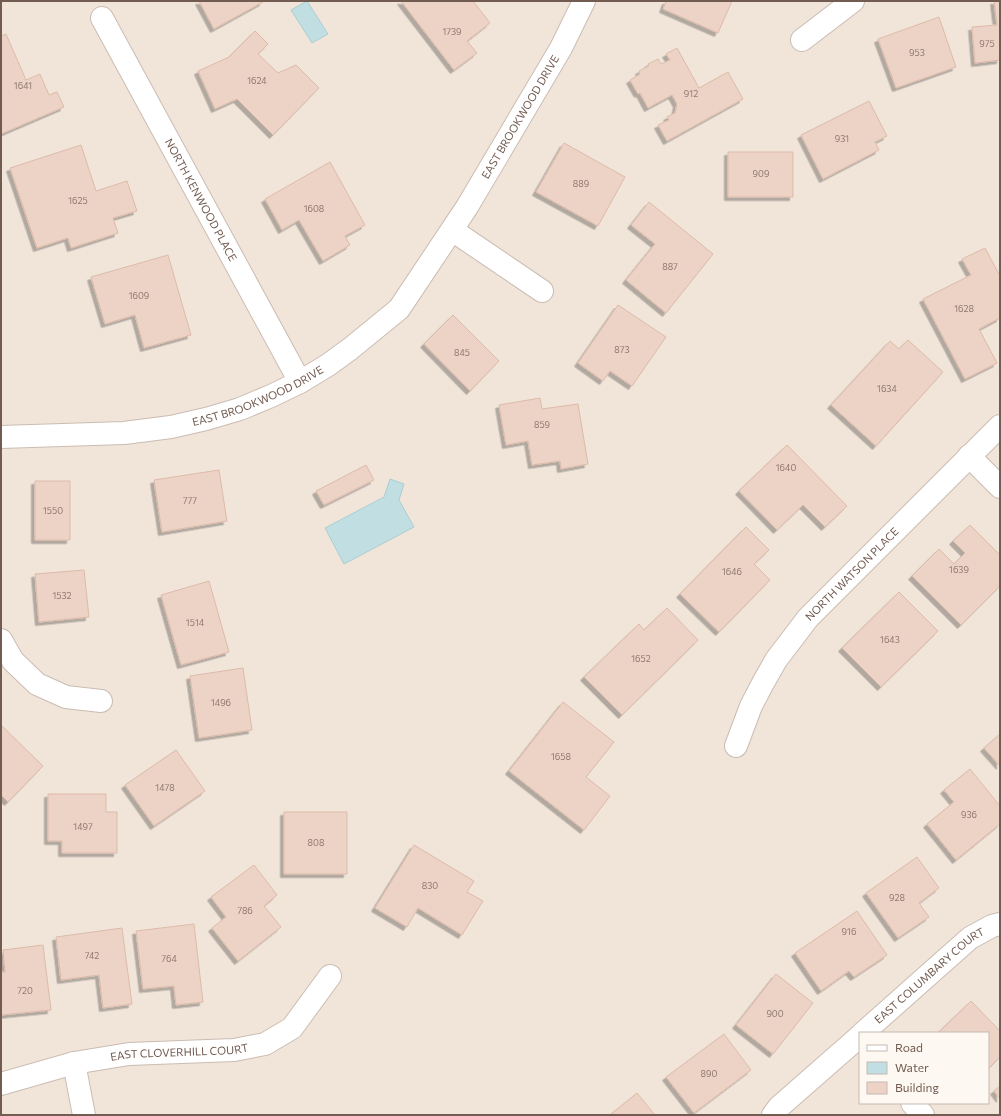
<svg xmlns="http://www.w3.org/2000/svg" width="1001" height="1116" font-family="Commissioner,sans-serif">
<style>
.residential{fill:#f1e5da;fill-rule:evenodd}
.water{fill:#c1dfe2;stroke:#a9ced2}
.building{fill:#ecd3c6;stroke:#ddbaa8;filter:url(#shadow)}
.lines{fill:none;stroke-linecap:round;stroke-linejoin:round}
.minor-casing{stroke:#cbbcb2;stroke-width:24}
.minor{stroke:#fff;stroke-width:22}
.labels{text-anchor:middle;stroke-width:4;stroke-linejoin:round;paint-order:stroke}
.number-label{font-size:9px;fill:#90796e}
.street-label{font-size:11px;fill:#725b51;stroke:#fdf8f1}
</style>
<defs>
<filter id="shadow"><feDropShadow dx="-3.5" dy="3.5" stdDeviation="0" flood-color="#0004"/></filter>
</defs>
<rect width="100%" height="100%" fill="#faf4eb"/>
<path class="residential" d="M1 1H1000V1115H1ZM860 1033H988V1103H860Z"/>
<path class="water" d="M307 1 328 34 312 43 291 10Z
M390 479 404 484 399 500 414 527 344 564 325 528 384 497Z"/>
<path class="building" d="M199 1H263V2L214 29Z
M401 1H473L490 23 467 41 477 53 454 70Z
M666 1H732L718 33 663 9Z
M994 1H1000V60L975 63 972 27 997 25Z
M939 17 956 67 896 88 878 39Z
M255 31 268 44 258 54 278 73 296 65 319 88 273 135 237 99 215 109 198 71 229 57Z
M6 34 26 80 40 74 49 95 57 92 64 107 1 134V36Z
M677 48 699 88 728 72 743 99 667 141 658 125 669 120 667 117 675 113 677 104 672 95 648 108 640 93 638 94 630 80 640 74 639 71 649 66 648 64 658 59 661 64 670 60 666 54Z
M869 101 887 136 875 142 879 150 823 179 801 135Z
M564 143 625 177 598 226 536 192Z
M81 145 96 191 127 181 137 211 113 218 118 233 71 248 68 238 37 248 10 168Z
M728 152H793V197H728Z
M330 162 365 225 345 236 350 245 323 261 299 220 282 230 265 199Z
M649 202 713 254 666 313 626 280 655 244 631 225Z
M985 248 1000 276V318L979 329 997 363 965 379 923 299 971 275 962 259Z
M168 255 191 335 144 348 135 315 105 324 91 277Z
M618 305 666 337 632 386 610 371 603 381 578 363Z
M453 315 499 361 470 391 424 344Z
M908 340 943 372 876 446 831 405 890 341 899 349Z
M540 398 542 409 578 404 588 464 561 469 560 461 532 465 528 441 506 445 499 405Z
M787 445 847 506 825 527 803 505 777 530 739 491Z
M366 465 374 480 324 505 316 491Z
M219 470 227 521 162 532 154 480Z
M35 481H70V540H35Z
M970 525 1000 555V586L961 625 912 576 939 549 954 564 965 553 953 541Z
M746 527 769 550 754 564 770 580 719 632 680 594Z
M84 570 89 617 39 622 35 574Z
M209 581 229 652 181 665 161 595Z
M899 592 938 631 881 687 842 648Z
M667 608 698 640 622 715 584 677 639 624 644 630Z
M243 668 252 730 199 738 190 676Z
M563 702 614 742 586 777 610 796 584 830 509 771Z
M1 725 43 766 8 802 1 795Z
M1000 734V766L984 748Z
M176 750 205 791 154 826 125 785Z
M970 769 1000 806V824L956 860 927 824 954 802 944 790Z
M48 794H106V812H117V853H62V841H48Z
M284 812H347V874H284Z
M414 845 474 881 467 892 483 901 462 935 418 908 407 927 375 908Z
M917 857 939 888 919 903 929 917 898 938 866 893Z
M254 865 277 895 264 906 281 927 238 961 212 928 226 917 211 897Z
M857 911 887 955 854 977 849 971 821 991 795 953Z
M194 924 203 1002 176 1005 174 986 143 989 136 931Z
M122 928 132 1004 103 1008 99 975 61 980 56 937Z
M43 945 51 1010 1 1015V972H5L3 950Z
M776 974 813 1003 773 1054 736 1025Z
M971 1001 1000 1031V1057L988 1069V1033H938Z
M724 1034 751 1070 694 1113 666 1077Z
M1000 1086V1099L994 1091Z
M637 1093 655 1115H612L611 1114Z"/>
<g class="lines">
<g class="minor-casing">
<g id="minor">
<path id="s1" d="M102 18 300 382"/>
<path d="M802 40 853 1"/>
<path d="M452 230 542 291"/>
<path id="s2" d="M1 437 124 433 171 427 206 419 240 409 271 396 300 382 328 365 350 349 399 309 467 207 561 48 584 1"/>
<path d="M969 456 1000 487"/>
<path d="M1 640 13 661 37 684 66 697 101 701"/>
<path id="s3" d="M736 746 751 706 763 683 776 660 808 618 1000 426"/>
<path id="s4" d="M863 1033 970 938 992 926 1000 924"/>
<path d="M74 1063 84 1115"/>
<path id="s5" d="M1 1084 74 1063 129 1054 234 1050 265 1044 292 1028 330 976"/>
<path d="M912 1103 923 1115"/>
<path d="M773 1115 779 1107 860 1036"/>
</g>
</g>
<use href="#minor" class="minor"/>
</g>
<g class="labels">
<g class="number-label">
<text x="452" y="35">1739</text>
<text x="987" y="47">975</text>
<text x="917" y="56">953</text>
<text x="257" y="84">1624</text>
<text x="23" y="89">1641</text>
<text x="691" y="97">912</text>
<text x="842" y="142">931</text>
<text x="761" y="177">909</text>
<text x="581" y="187">889</text>
<text x="78" y="204">1625</text>
<text x="314" y="212">1608</text>
<text x="670" y="270">887</text>
<text x="139" y="299">1609</text>
<text x="964" y="312">1628</text>
<text x="622" y="353">873</text>
<text x="462" y="356">845</text>
<text x="887" y="392">1634</text>
<text x="542" y="428">859</text>
<text x="786" y="471">1640</text>
<text x="190" y="504">777</text>
<text x="53" y="514">1550</text>
<text x="959" y="573">1639</text>
<text x="732" y="575">1646</text>
<text x="62" y="599">1532</text>
<text x="195" y="626">1514</text>
<text x="890" y="643">1643</text>
<text x="641" y="662">1652</text>
<text x="221" y="706">1496</text>
<text x="561" y="760">1658</text>
<text x="165" y="791">1478</text>
<text x="969" y="818">936</text>
<text x="83" y="830">1497</text>
<text x="316" y="846">808</text>
<text x="430" y="889">830</text>
<text x="897" y="901">928</text>
<text x="245" y="914">786</text>
<text x="849" y="935">916</text>
<text x="92" y="959">742</text>
<text x="169" y="962">764</text>
<text x="25" y="994">720</text>
<text x="775" y="1017">900</text>
<text x="709" y="1077">890</text>
</g>
<g class="street-label">
<text dy="4" stroke="none"><textPath href="#s2" startOffset="658">EAST BROOKWOOD DRIVE</textPath></text>
<text dy="4" stroke="none"><textPath href="#s1" startOffset="207">NORTH KENWOOD PLACE</textPath></text>
<text dy="4" stroke="none"><textPath href="#s2" startOffset="263">EAST BROOKWOOD DRIVE</textPath></text>
<text dy="4" stroke="none"><textPath href="#s3" startOffset="210">NORTH WATSON PLACE</textPath></text>
<text dy="4" stroke="none"><textPath href="#s4" startOffset="88">EAST COLUMBARY COURT</textPath></text>
<text dy="4" stroke="none"><textPath href="#s5" startOffset="182">EAST CLOVERHILL COURT</textPath></text>
</g>
</g>
<rect width="1001" height="1116" fill="none" stroke="#725b51" stroke-width="4"/>
<rect x="859" y="1032" width="130" height="72" fill="#fdf8f1" stroke="#c5b9b1"/>
<rect x="867" y="1045" width="20" height="6" fill="#ffffff" stroke="#c5b9b1"/>
<text x="895" y="1052" font-size="12" fill="#725b51">Road</text>
<rect x="867" y="1062" width="20" height="12" fill="#c1dfe2" stroke="#c5b9b1"/>
<text x="895" y="1072" font-size="12" fill="#725b51">Water</text>
<rect x="867" y="1082" width="20" height="12" fill="#ecd3c6" stroke="#c5b9b1"/>
<text x="895" y="1092" font-size="12" fill="#725b51">Building</text>
</svg>
